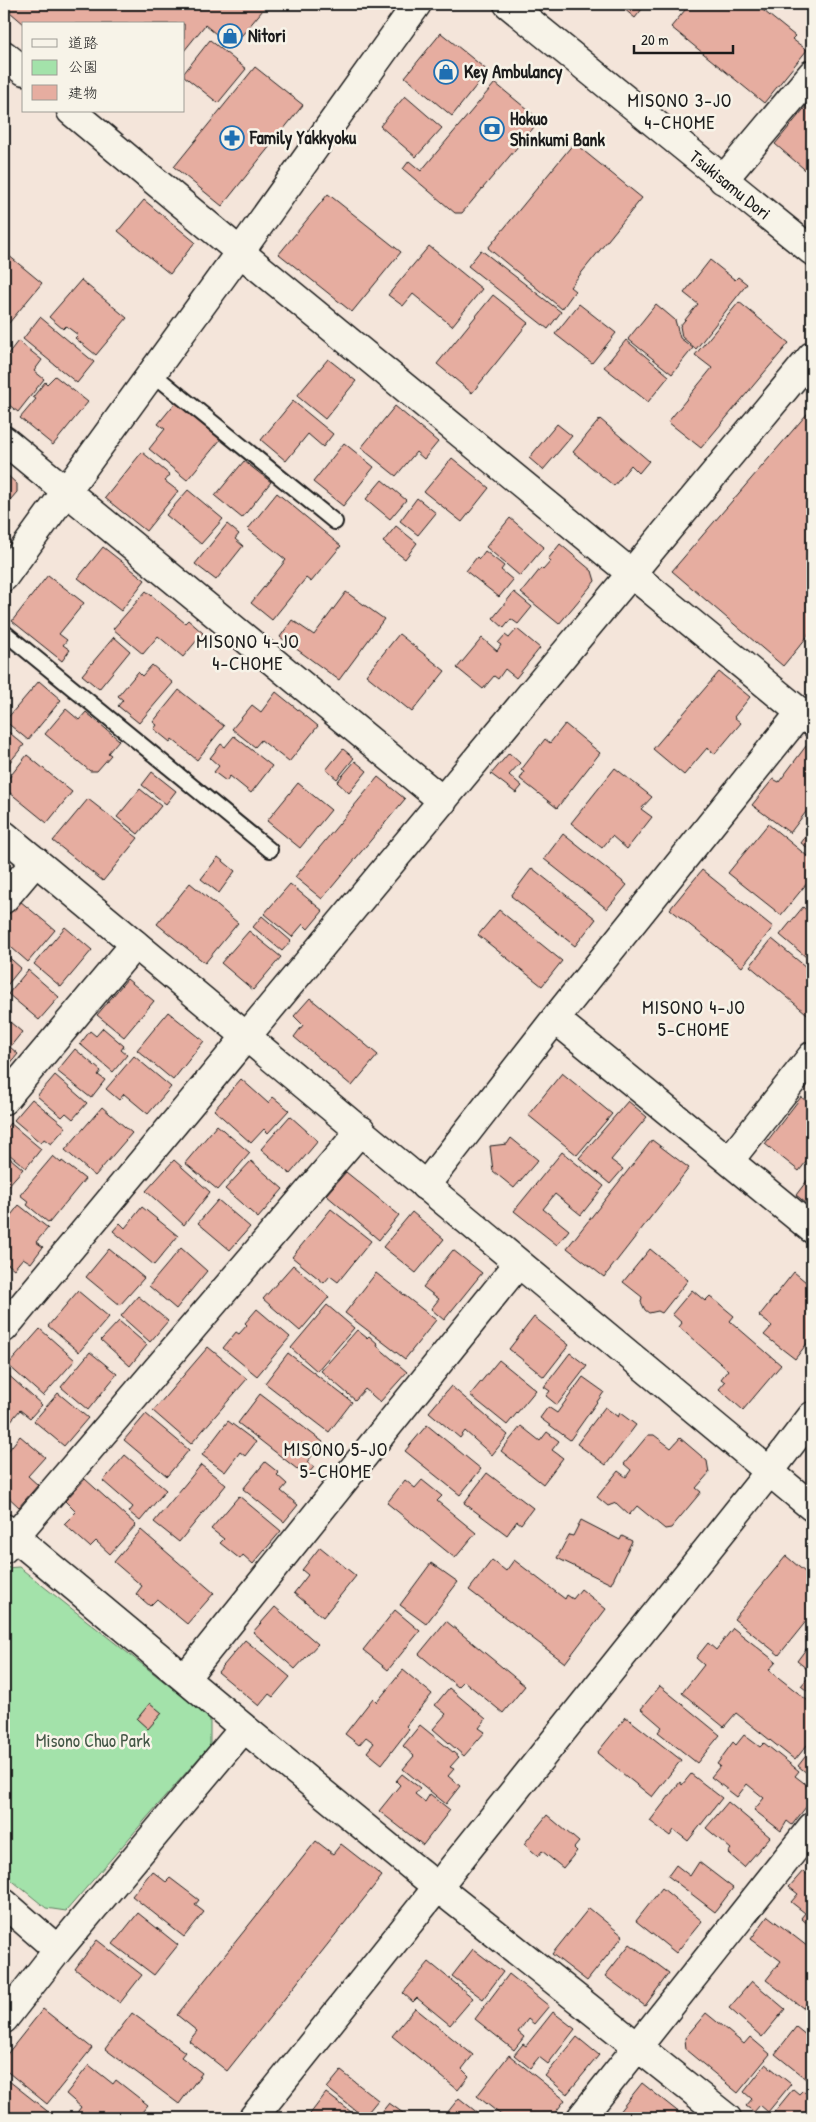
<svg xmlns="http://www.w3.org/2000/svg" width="816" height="2122" font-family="'Patrick Hand','Klee One',sans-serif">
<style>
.green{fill:#a3e2aa;stroke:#607f63}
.building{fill:#e6ada0;stroke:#1c1c1c}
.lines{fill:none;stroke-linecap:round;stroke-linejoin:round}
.service-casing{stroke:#1c1c1c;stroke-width:18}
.minor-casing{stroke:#1c1c1c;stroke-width:31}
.tertiary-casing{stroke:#1c1c1c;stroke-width:31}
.trunk-casing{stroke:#1c1c1c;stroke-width:31}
.service{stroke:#f7f3e8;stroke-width:14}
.minor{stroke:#f7f3e8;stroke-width:28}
.tertiary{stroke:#f7f3e8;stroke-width:28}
.trunk{stroke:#f7f3e8;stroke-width:28}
.labels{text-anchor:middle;stroke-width:5;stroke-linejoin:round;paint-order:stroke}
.poi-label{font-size:18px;font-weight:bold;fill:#1c1c1c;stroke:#f7f3e8;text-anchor:start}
.street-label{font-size:18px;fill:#1c1c1c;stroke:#f7f3e8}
.park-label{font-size:18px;fill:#445747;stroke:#f7f3e8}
.neighbourhood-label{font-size:19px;letter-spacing:1px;fill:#1c1c1c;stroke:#f7f3e8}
</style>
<rect width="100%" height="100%" fill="#f4e5da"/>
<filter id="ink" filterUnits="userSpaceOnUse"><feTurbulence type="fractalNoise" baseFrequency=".02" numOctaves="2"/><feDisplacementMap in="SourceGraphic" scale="10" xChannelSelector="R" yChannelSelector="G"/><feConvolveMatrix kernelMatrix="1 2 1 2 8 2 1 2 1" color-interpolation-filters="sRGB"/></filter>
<g filter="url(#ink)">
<path class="green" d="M19 1567 210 1718V1745L66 1911 46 1908 4 1874V1568Z"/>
<path class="building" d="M4 4H268L232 47 205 25 184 51V24H24L4 7Z
M618 4H646L635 18Z
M690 4H762L759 7 795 36 792 39 807 50 764 103 671 27Z
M441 33 488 71 452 116 405 77Z
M210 40 246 69 218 103 184 76V73Z
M255 67 303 105 222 206 174 167Z
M495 83 540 120 462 213H455L403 169 409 161 421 171Z
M405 96 442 128 416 157 380 126Z
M812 99V172L810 174 775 144Z
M574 143 642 198 570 287 575 291 562 309 488 248Z
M328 194 401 252 352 312 279 254Z
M144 200 195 242 170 274 118 231Z
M429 246 482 289 452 326 413 294 403 306 388 295Z
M481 250 561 312 548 329 468 266Z
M8 255 42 283 4 329V261Z
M710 260 735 280 738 277 747 284 696 349 682 337 680 326 698 304 684 293Z
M81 280 127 318 96 355 75 338 78 335 66 326 63 329 49 317Z
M493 295 528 323 472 393 437 364Z
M739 302 789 343 701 448 668 422 712 368 695 355Z
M579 304 616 333 592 363 555 334Z
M656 304 675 320 680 338 693 348 672 374 628 339Z
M40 317 94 362 77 383 23 339Z
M626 340 669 376 648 402 604 367Z
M18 341 42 360 34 371 44 379 18 412 4 401V359Z
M328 359 356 381 325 419 297 396Z
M55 376 88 402 53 445 20 418 36 399 33 397 45 382 47 384Z
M293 401 333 434 323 447 308 434 286 461 261 440Z
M176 402 221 439 187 480 149 449 165 429 158 424Z
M395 406 438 442 424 459 416 452 396 476 361 448Z
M812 408V631L783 666 672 571Z
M600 419 649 461 639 473 631 465 614 486 573 452Z
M557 424 572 436 543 470 529 458Z
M344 443 374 467 343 506 313 482Z
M142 452 170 475 165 481 178 491 146 531 105 498Z
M452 458 489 488 462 522 424 492Z
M244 461 271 482 242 518 215 496Z
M4 472 17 484V492L4 507Z
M382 480 406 500 390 519 366 499Z
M188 490 223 519 201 544 166 515Z
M277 493 341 546 311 582 306 578 272 620 251 603 286 560 248 529Z
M417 498 436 513 418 535 400 521Z
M510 518 544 547 520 576 486 547Z
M227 524 239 534 235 539 243 546 216 580 195 564Z
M396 526 417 543 405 559 383 542Z
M560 544 592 571 595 581 559 624 521 593 541 568 543 570 551 561 548 559Z
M103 547 145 580 121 611 78 578Z
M485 551 504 566 501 570 513 580 499 597 466 571 477 557 479 559Z
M48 575 84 603 59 634 67 640 63 645 70 650 62 661 12 621Z
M146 591 185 623 188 620 203 633 183 657 158 636 143 654 113 629Z
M346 592 384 619 339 680 280 637 292 620 314 635Z
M514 592 532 607 518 624 511 619 504 628 493 618Z
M517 629 540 648 516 678 505 669 498 679 494 676 483 689 457 668 482 638 497 651 501 645 498 643 505 635 509 638Z
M399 634 445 671 412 712 366 675Z
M114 637 130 651 99 689 82 675Z
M152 665 173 683 139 723 118 706 123 700 118 696 138 672 142 676Z
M719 672 750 697 734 717 741 723 715 754 707 748 684 775 653 749Z
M39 681 61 700 28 740 5 721Z
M179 690 224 726 197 760 172 739 170 742 154 729 157 725 153 722Z
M276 692 318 726 289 762 261 740 255 747 232 729 252 705 261 712Z
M66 709 79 720 86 712 119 740 108 753 111 755 97 771H90L45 734Z
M565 724 600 753 557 808 520 779 524 772 521 770 545 739 550 743Z
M4 728 24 745 4 769Z
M234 736 272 766 251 793 230 776 226 781 214 772 219 766 210 758 221 744 225 747Z
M806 746 812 750V804L790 833 752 805 773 779 779 782Z
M343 749 354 758 337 779 326 770Z
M509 753 520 763 509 775 522 786 516 793 491 774Z
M27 755 72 792 47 823 4 788V784Z
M355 761 367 771 349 793 337 782Z
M615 768 652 797 641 809 652 817 627 849 612 836 602 848 571 823Z
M152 772 176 791 166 804 142 785Z
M378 777 405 799 322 899 295 877Z
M298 783 331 810 300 848 267 821Z
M140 789 161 806 138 834 117 817Z
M88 799 138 838 103 881 53 841Z
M768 824 812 860V877L781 915 728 873Z
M812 828V851L801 843Z
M563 834 627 885 607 909 544 859Z
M218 857 235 871 219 893 201 879Z
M532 868 596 919 575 946 511 896Z
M702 870 773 927 742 967 670 909Z
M190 883 238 923 205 963 157 924Z
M290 884 323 911 308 929 303 924 292 937 264 914Z
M20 901 55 930 28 962 4 941V920Z
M803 907 812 915V962L780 935Z
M499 910 562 961 542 986 478 935Z
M262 916 291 941 282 951 253 927Z
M65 927 92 950 61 987 34 964Z
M249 931 281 957 253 990 221 963Z
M772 939 812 972V1018L750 966Z
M4 953 21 968 4 989Z
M28 970 59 997 39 1020 8 994Z
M127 979 154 1001 124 1037 97 1015Z
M310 998 378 1055 352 1086 294 1037 303 1025 294 1016Z
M168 1012 204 1041 173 1080 137 1050Z
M4 1017 22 1032 10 1047 18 1054 4 1071Z
M103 1028 124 1046 121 1050 127 1055 113 1072 80 1044 90 1031 96 1036Z
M75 1049 101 1071 98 1075 105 1080 91 1098 57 1071Z
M134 1056 171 1087 148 1114 124 1094 119 1100 106 1089Z
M562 1073 612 1114 577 1155 528 1115Z
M55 1075 87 1103 73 1119 66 1113 62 1117 37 1096Z
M241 1079 268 1103 273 1097 289 1110 268 1133 264 1129 251 1143 214 1110Z
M801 1097 812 1105V1154L799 1171 765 1144Z
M32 1099 66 1127 51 1144 44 1139 41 1143 14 1120Z
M628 1101 647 1117 611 1160 623 1169 610 1184 579 1158Z
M102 1107 132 1133 95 1176 65 1150Z
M290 1116 318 1141 290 1174 261 1149Z
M10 1123 41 1149 26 1168 4 1150V1131Z
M217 1125 250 1153 218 1190 185 1163Z
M511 1138 538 1160 514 1188 493 1171 490 1146 507 1144Z
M652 1140 689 1168 604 1277 567 1248Z
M562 1152 604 1186 581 1215 555 1194 543 1209 569 1230 557 1245 514 1211Z
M4 1153 23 1169 7 1187 4 1184Z
M53 1156 61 1163 62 1161 85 1179 49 1223 27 1205 29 1202 20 1195Z
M174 1160 210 1192 184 1225 146 1191Z
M251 1161 283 1189 258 1218 225 1189Z
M346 1172 399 1215 379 1240 326 1195Z
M812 1174V1208L796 1195Z
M218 1200 250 1227 230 1250 198 1223Z
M19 1205 48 1228 36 1242 43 1247 31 1263 23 1258 14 1269 4 1261V1224Z
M142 1207 178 1236 154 1265 113 1231 120 1223 125 1228Z
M331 1209 371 1241 338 1282 330 1276 324 1283 292 1257Z
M412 1212 444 1239 416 1273 383 1247Z
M181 1248 207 1271 176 1309 149 1286Z
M109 1249 144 1278 120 1305 86 1277Z
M650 1249 688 1280 662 1313 658 1311 649 1313 645 1310 641 1302 642 1297 623 1282Z
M453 1250 482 1273 444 1320 431 1309 439 1299 423 1287Z
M293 1265 329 1297 300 1331 263 1299Z
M794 1272 812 1287V1337L795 1359 764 1335 772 1326 759 1316Z
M376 1273 436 1320 405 1359 345 1313Z
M692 1290 705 1301 710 1296 734 1316 730 1321 781 1365 743 1410 719 1389 725 1382 721 1379 728 1370 679 1327 682 1323 672 1314Z
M78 1291 109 1317 79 1352 48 1326Z
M138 1296 168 1321 150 1342 121 1316Z
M327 1305 354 1328 317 1371 291 1348Z
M257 1309 290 1337 257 1376 223 1348 236 1332 239 1334 247 1325 245 1323Z
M534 1317 569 1345 544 1377 509 1349Z
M119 1321 147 1345 130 1366 101 1340Z
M40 1329 75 1360 43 1396 8 1365Z
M357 1330 367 1338 369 1336 378 1344 377 1346 407 1372 380 1402 365 1389 355 1400 321 1371Z
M208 1347 247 1379 191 1444 153 1411Z
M90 1352 117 1374 88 1410 61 1387Z
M288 1353 352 1402 329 1432 265 1383Z
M570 1353 587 1366 557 1405 546 1396 550 1391 544 1387Z
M499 1360 536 1390 507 1425 470 1395Z
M5 1372 42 1405 30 1418 20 1410 9 1423 4 1418Z
M583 1377 604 1392 570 1440 540 1418 548 1407 557 1413Z
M451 1386 508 1435 492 1455 465 1431 460 1438 429 1412Z
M58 1393 88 1418 64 1446 34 1421Z
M260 1394 323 1442 307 1462 314 1467 306 1476 238 1423Z
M605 1407 618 1417 620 1413 636 1425 606 1465 577 1444Z
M146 1414 189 1450 167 1476 124 1440Z
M228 1421 256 1442 245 1456 240 1452 225 1472 202 1455Z
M427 1425 481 1469 460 1495 405 1451Z
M521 1426 540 1441 547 1432 559 1441 552 1450 563 1458 543 1484 501 1451Z
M648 1435H654L671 1448 680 1438 707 1461 709 1473 696 1488 701 1492 671 1528 665 1529 637 1506 629 1515 616 1503 608 1506 597 1497 618 1471 626 1477 631 1470 624 1464Z
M20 1436 45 1457 28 1476 38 1485 19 1507 4 1493V1456Z
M125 1455 166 1490 140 1521 129 1512 133 1507 103 1481Z
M265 1462 279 1473 277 1475 287 1484 281 1491 298 1505 284 1522 243 1489Z
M201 1465 226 1485 179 1542 154 1522Z
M487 1473 533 1508 521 1524 517 1521 507 1535 464 1503Z
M85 1479 136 1525 110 1554 96 1541 90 1547 64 1524 76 1512 65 1501Z
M405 1480 415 1488 422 1480 442 1496 437 1501 476 1533 455 1558 387 1503Z
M239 1496 281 1531 253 1564 243 1555 240 1559 220 1543 224 1539 211 1529Z
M581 1520 620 1540 622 1536 632 1541 611 1584 557 1558 569 1535 573 1536Z
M141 1530 214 1593 187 1624 157 1599 150 1606 136 1594 142 1586 114 1562Z
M320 1547 356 1576 323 1617 294 1593 308 1575 302 1570Z
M786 1556 812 1578V1614L779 1655 734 1619Z
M492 1560 506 1571 514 1560 565 1599 567 1595 573 1599 581 1589 606 1609 565 1663 469 1590Z
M431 1563 458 1582 426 1624 400 1605Z
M275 1607 318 1644 295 1669 253 1632Z
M395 1610 420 1631 388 1670 363 1650Z
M446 1621 525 1686 503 1713 464 1681 458 1687 419 1654Z
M733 1628 776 1662 769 1670 812 1704V1739L795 1760 736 1713 724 1727 682 1693 704 1665 696 1658 708 1643 716 1650Z
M245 1640 290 1677 273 1697 269 1694 259 1706 218 1672Z
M812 1641V1695L801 1686 812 1673 797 1661Z
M403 1670 432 1694 406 1726 409 1729 382 1764 367 1752 374 1743 366 1737 359 1745 345 1734 373 1698 377 1702Z
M660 1686 720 1735 697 1763 658 1732 662 1727 641 1709Z
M449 1688 486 1719 479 1728 485 1732 464 1756 433 1729 446 1714 435 1705Z
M150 1703 162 1713 148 1729 137 1719Z
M626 1717 681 1760 652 1797 597 1753Z
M420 1725 459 1757 450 1767 454 1769 448 1776 460 1786 446 1804 403 1769 414 1756 403 1746Z
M744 1735 760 1747 764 1743 799 1771 795 1776 812 1789 806 1799 810 1802 792 1825 787 1821 781 1831 754 1810 764 1798 747 1784 737 1797 711 1777 720 1766 717 1764 733 1742 736 1745Z
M812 1748V1777L798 1766Z
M402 1774 420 1788 415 1794 425 1802 430 1794 450 1810 423 1845 379 1811 400 1785 396 1781Z
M691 1774 722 1798 688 1841 674 1830 670 1836 650 1821 680 1782 682 1785Z
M728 1802 770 1837 744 1867 728 1853 731 1849 706 1828Z
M547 1815 579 1842 574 1848 577 1851 563 1868 542 1851 538 1856 524 1844Z
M316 1841 333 1854 341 1844 382 1876 227 2071 189 2041 197 2031 177 2015Z
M699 1862 733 1888 715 1912 668 1876 676 1865 690 1876Z
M152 1871 166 1882 170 1878 199 1900 195 1905 204 1912 184 1937 132 1896Z
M803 1871 812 1879V1928L801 1918 805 1913 791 1902 798 1894 789 1887Z
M662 1888 702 1921 676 1953 636 1921Z
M589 1908 623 1936 587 1981 552 1954Z
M138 1913 178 1945 154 1975 113 1944Z
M768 1916 812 1950V1996L803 2008 766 1980 781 1961 751 1939Z
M97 1940 142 1975 120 2003 75 1969Z
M630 1944 669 1973 645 2006 605 1976Z
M473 1949 503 1972 483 1999 452 1976Z
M429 1962 473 1998 450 2025 417 1998 413 2002 403 1993Z
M509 1974 549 2006 534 2024 528 2019 518 2032 524 2037 514 2050 475 2019Z
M752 1981 785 2009 762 2037 729 2008Z
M415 2008 473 2055 462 2069 469 2076 458 2090 392 2036Z
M43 2009 92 2048 47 2104 4 2069V2058Z
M553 2012 575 2029 548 2064 539 2057 530 2068 514 2055 523 2044 526 2046Z
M132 2013 185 2052 181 2057 202 2073 179 2104 105 2049Z
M706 2013 744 2044 750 2037 770 2054 738 2093 686 2050 685 2038Z
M796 2027 812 2040V2084L775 2054Z
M577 2037 599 2055 567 2094 545 2076Z
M509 2055 565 2100 551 2118H505L477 2096Z
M766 2064 791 2084 768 2112 760 2105 754 2112 746 2106 752 2099 744 2092Z
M89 2065 113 2084 116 2080 148 2105 137 2118H73L81 2107 66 2094Z
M341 2071 378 2100 364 2117 327 2088Z
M4 2077 56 2118H4Z
M642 2083 686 2118H614Z
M793 2089 799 2094 803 2090 812 2098V2118H774L771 2116Z
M326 2093 359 2118H307Z
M459 2098 484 2118H443Z
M389 2103 410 2118H377Z"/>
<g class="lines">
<g class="service-casing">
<path id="service" d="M152 373 335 522
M4 632 270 850"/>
</g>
<g class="minor-casing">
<path id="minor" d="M4 55 24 71
M71 111 240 252 812 722
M723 180 812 74
M4 440 443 801
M4 577 240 252 417 4
M4 899 36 861
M555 1019 729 1161
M812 1056 729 1161 812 1229
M4 1100 135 944
M425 1186 555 1019 801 712
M4 1328 812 356
M4 1528 244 1728 58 1950 4 2019
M4 1549 361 1130
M185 1678 518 1264
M244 1728 437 1887 727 2118
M4 1903 58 1950
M581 2118 812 1827"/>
</g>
<g class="tertiary-casing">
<path id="tertiary" d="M4 835 812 1507
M253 2118 770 1471 812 1416"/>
</g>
<g class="trunk-casing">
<path id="trunk" d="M508 4 812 251"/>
</g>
<use href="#service" class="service"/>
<use href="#minor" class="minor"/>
<use href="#tertiary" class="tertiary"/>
<use href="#trunk" class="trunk"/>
</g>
</g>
<defs>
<g id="shop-ring" transform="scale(1.25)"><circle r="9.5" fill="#f7f3e8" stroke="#1f6fb2" stroke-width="1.5"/><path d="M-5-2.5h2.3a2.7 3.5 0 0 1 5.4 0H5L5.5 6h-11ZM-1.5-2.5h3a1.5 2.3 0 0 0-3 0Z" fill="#1f6fb2"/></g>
<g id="bank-ring" transform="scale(1.25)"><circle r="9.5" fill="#f7f3e8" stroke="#1f6fb2" stroke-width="1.5"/><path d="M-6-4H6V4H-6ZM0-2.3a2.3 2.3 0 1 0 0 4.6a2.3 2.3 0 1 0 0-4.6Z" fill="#1f6fb2"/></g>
<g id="pharmacy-ring" transform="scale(1.25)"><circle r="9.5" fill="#f7f3e8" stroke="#1f6fb2" stroke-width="1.5"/><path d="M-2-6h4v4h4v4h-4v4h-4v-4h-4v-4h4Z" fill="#1f6fb2"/></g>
</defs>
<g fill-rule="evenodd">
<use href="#shop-ring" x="230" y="36"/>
<use href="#shop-ring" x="446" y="72"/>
<use href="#bank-ring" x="492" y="129"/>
<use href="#pharmacy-ring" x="232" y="138"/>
</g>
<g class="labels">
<g class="poi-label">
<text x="248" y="42">Nitori</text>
<text x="464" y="78">Key Ambulancy</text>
<text x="510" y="125">Hokuo<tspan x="510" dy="21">Shinkumi Bank</tspan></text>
<text x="250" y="144">Family Yakkyoku</text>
</g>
<g class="street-label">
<text transform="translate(730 185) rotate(39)" y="6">Tsukisamu Dori</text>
</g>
<g class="park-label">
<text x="93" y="1747">Misono Chuo Park</text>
</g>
<g class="neighbourhood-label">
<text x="680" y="107">MISONO 3-JO<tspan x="680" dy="22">4-CHOME</tspan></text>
<text x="248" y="648">MISONO 4-JO<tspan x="248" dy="22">4-CHOME</tspan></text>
<text x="694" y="1014">MISONO 4-JO<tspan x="694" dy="22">5-CHOME</tspan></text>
<text x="336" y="1456">MISONO 5-JO<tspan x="336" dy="22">5-CHOME</tspan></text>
</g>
</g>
<rect width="816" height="2122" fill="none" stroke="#f7f3e8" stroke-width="20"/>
<rect x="10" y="10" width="796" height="2102" fill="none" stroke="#1c1c1c" stroke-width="2" filter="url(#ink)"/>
<rect x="22" y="22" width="162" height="90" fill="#f7f3e8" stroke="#9f9d96"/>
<rect x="32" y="39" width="25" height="8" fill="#f7f3e8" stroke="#9f9d96"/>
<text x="68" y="48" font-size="15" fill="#1c1c1c">道路</text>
<rect x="32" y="60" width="25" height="15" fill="#a3e2aa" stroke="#9f9d96"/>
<text x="68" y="72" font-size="15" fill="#1c1c1c">公園</text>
<rect x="32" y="85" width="25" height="15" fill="#e6ada0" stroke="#9f9d96"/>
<text x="68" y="98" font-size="15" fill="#1c1c1c">建物</text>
<path d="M634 45v8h99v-8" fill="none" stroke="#1c1c1c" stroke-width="2.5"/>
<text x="641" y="45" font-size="15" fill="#1c1c1c" stroke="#f7f3e8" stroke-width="4" paint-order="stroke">20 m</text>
</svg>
